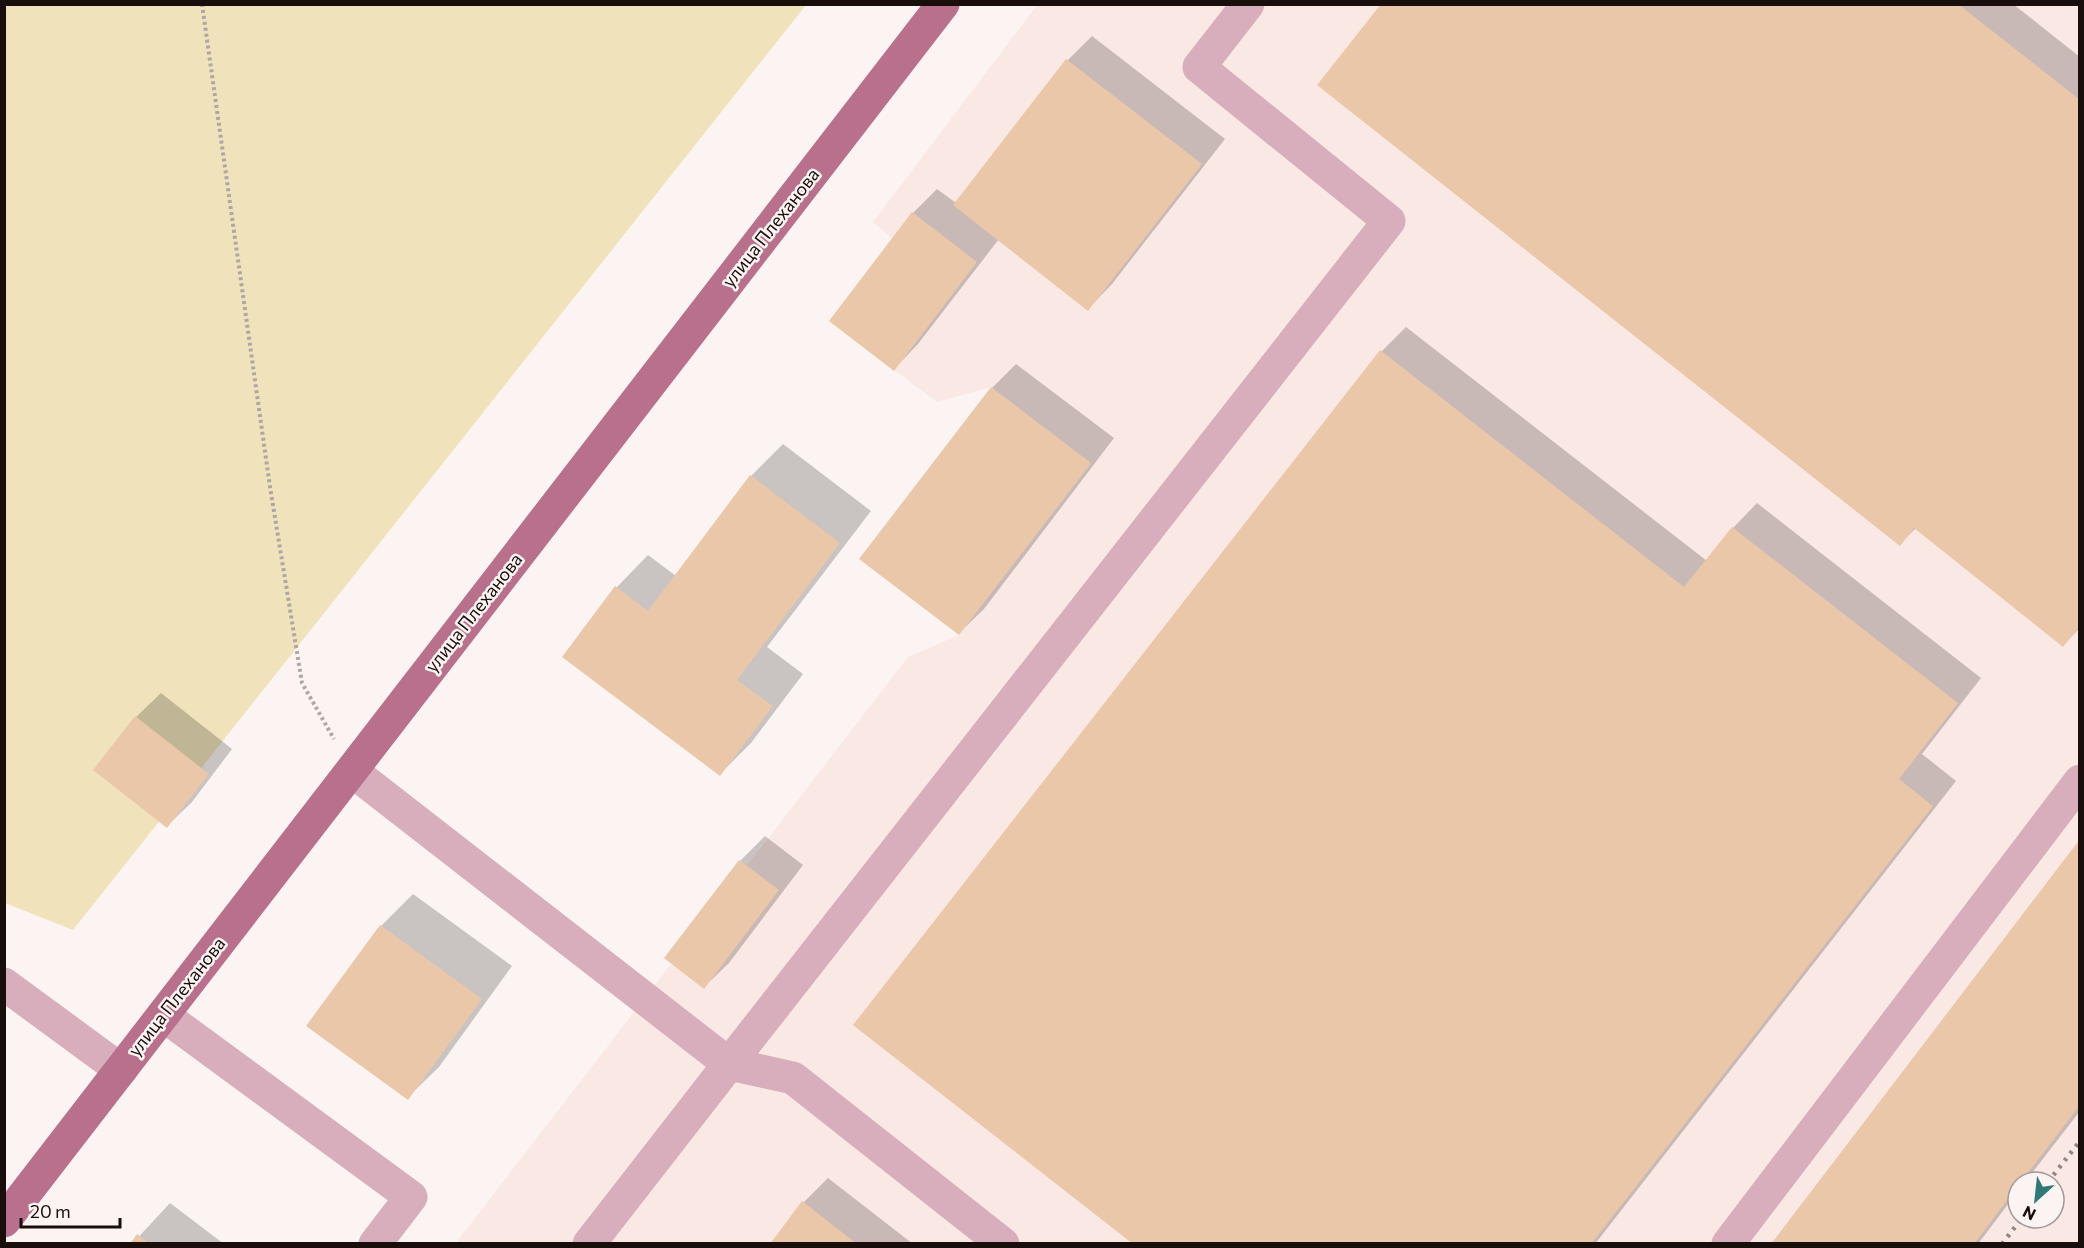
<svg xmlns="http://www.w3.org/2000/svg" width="2084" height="1248" font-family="Commissioner,sans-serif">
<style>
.built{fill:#fae8e5;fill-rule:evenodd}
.green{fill:#f0e3bb}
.shadow{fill:#0003}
.building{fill:#ebc7aa}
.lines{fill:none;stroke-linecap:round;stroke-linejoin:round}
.path{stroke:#afa6a5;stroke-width:4;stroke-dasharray:3 3;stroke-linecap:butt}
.minor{stroke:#d8aebd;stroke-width:33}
.major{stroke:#b9708d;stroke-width:33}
.rail{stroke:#908685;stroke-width:4.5;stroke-dasharray:3 6;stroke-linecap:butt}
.labels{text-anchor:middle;stroke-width:5;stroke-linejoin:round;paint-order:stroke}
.street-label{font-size:18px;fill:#190e0c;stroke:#fcf4f3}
</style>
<rect width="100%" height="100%" fill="#fcf4f3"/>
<path class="built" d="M1037 5H2079V1243L455 1244 908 657 959 635 1091 464 991 387 937 402 829 321 892 239 873 222ZM2018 1182H2054V1218H2018Z"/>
<path class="green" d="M4 5H806L73 930 5 903Z"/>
<path class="shadow" d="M1382 4H2013L2080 57V628L2063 645 1916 528 1900 544Z
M1092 36 1225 139 1112 284 1088 309 999 239 918 344 894 369 913 213 937 189 956 203 1068 60Z
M1406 327 1707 561 1733 528 1757 503 1981 678 1922 754 1956 781 1595 1244H1136L855 1025 1382 351Z
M1016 364 1114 438 984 609 959 633 992 388Z
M783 444 871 511 767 647 803 674 751 743 720 774 564 656 617 587 648 555 676 576 751 476Z
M161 693 232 749 192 802 167 826 136 717Z
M765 836 803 865 729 963 704 987 666 958 740 861Z
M2080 841V1111L2025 1182H2018V1191L1978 1244H1773Z
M413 894 512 966 439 1067 407 1098 308 1026 381 926Z
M828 1178 913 1244H772L804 1202Z
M170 1203 224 1244H132Z"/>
<path class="building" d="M1381 4H1958L2080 100V626L2063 647 1914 528 1900 546 1317 85Z
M1066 59 1202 164 1088 311 953 205Z
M912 212 977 262 894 371 829 321Z
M1380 350 1684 587 1732 527 1958 703 1899 779 1933 806 1591 1244H1133L853 1025Z
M991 387 1091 463 959 635 859 559Z
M750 475 840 543 737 680 773 706 720 776 562 657 615 586 648 611Z
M135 716 209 774 167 828 93 770Z
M2080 839V1105L2021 1182H2018V1186L1974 1244H1771Z
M739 860 779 890 704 989 664 958Z
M380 925 482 999 408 1100 306 1026Z
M802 1201 857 1244H770Z
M137 1234 150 1244H130Z"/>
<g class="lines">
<path class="path" d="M202 4 270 487 302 683 334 739"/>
<path class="minor" d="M352 771 729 1064 589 1244
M4 984 121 1070
M163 1015 411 1197 375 1244
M1003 1244 793 1078 729 1064 1389 221 1199 67 1248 4
M1728 1244 2080 781"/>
<path class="major" d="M4 1221 943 4"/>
<path class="rail" d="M2048 1182 2080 1141
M2002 1244 2022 1218"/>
</g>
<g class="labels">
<g class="street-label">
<text transform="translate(771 228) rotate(-52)" y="6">улица Плеханова</text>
<text transform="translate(474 613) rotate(-52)" y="6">улица Плеханова</text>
<text transform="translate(177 997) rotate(-52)" y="6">улица Плеханова</text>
</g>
</g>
<rect width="2084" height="1248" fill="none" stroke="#190e0c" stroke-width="12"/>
<g transform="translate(2036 1200) rotate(207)"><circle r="28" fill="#fcf4f3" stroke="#a19897" stroke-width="1.5"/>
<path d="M0-4.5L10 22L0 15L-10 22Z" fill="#307976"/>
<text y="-9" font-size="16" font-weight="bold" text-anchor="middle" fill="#190e0c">N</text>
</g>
<path d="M21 1218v9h99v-9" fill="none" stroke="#190e0c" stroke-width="3"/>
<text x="30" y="1218" font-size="18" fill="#190e0c" stroke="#fcf4f3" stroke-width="4.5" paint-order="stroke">20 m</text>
</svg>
